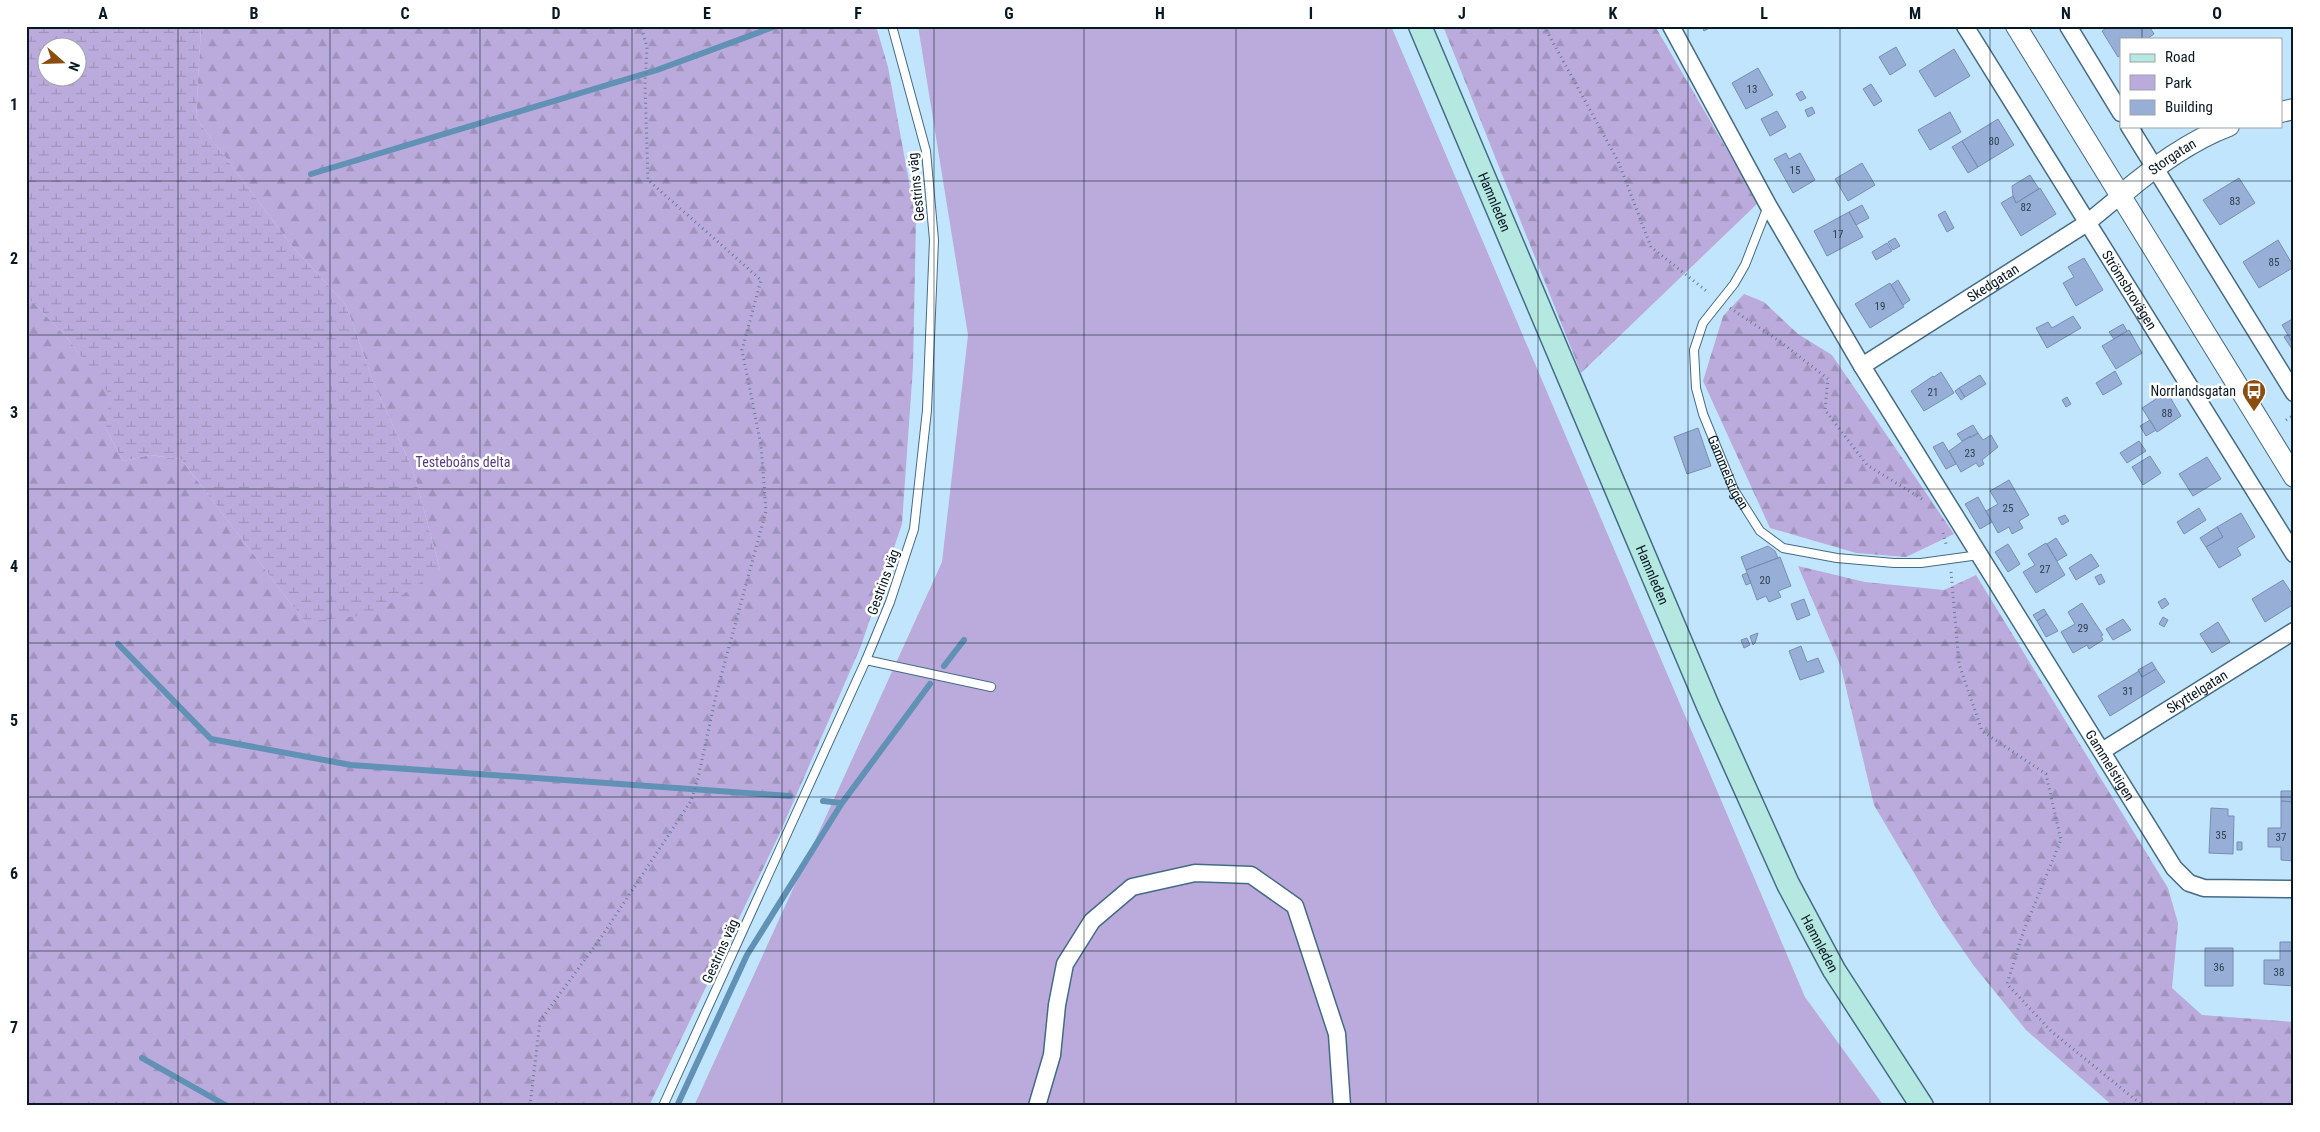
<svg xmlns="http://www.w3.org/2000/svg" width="2320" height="1132" font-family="'Roboto Condensed',sans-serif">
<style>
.green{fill:#bbabdc}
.forest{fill:url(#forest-firs)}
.wetland{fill:url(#wetland-marsh);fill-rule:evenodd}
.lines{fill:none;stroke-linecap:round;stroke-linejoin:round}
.stream{stroke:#6191b4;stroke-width:6}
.building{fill:#97afd6;stroke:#778eb3}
.service-casing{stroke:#446b86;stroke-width:10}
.minor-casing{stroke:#446b86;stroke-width:19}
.tertiary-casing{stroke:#446b86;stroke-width:22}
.secondary-casing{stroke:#446b86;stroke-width:25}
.path{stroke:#647e90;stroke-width:3;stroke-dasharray:1 4;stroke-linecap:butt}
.service{stroke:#fff;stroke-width:8}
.minor{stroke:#fff;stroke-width:16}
.tertiary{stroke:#fff;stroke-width:20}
.secondary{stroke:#b6e8e2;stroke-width:22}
.grid{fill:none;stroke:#091924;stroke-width:1;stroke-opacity:0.55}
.labels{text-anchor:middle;stroke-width:5;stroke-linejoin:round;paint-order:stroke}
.number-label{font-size:11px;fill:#2c3e50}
.street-label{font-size:14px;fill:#091924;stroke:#fff}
.poi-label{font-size:14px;fill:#091924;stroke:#fff;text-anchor:end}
.park-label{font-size:14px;fill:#583b84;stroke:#fff}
.neatline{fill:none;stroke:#091924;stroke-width:2}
.grid-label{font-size:16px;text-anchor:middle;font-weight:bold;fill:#091924}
</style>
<defs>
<pattern id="forest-firs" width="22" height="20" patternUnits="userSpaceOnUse" patternTransform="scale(1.25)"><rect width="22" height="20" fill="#bbabdc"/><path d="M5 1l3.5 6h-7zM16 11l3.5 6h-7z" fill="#9f93bd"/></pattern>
<pattern id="wetland-marsh" width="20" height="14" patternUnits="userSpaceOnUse" patternTransform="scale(1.25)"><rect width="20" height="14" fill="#bbabdc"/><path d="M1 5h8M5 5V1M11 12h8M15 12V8" fill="none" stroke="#9f93bd"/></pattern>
</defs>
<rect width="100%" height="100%" fill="#c2e5fe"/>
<path class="green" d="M918 26H1391L1805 997 1884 1106H694L942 562 968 335Z"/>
<path class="forest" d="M201 26H876L888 67 916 220 913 367 902 524 861 646 779 835 649 1106H26V299L33 302 68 339 110 394 106 429 123 461 150 455 181 459 305 622 440 569 413 470 373 381 346 305 292 246 196 118Z
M1443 26H1655L1758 203 1581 373Z
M1744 294 1764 302 1798 334 1832 355 1954 534 1906 557 1856 553 1770 528 1703 381 1723 316Z
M1798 566 1865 582 1944 590 1976 575 2168 888 2178 923 2172 988 2202 1015 2294 1022V1106H2113L2026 1030 1974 966 1940 917 1874 805 1841 667Z"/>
<path class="wetland" d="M26 26H201L196 118 292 246 346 305 373 381 413 470 440 569 375 614 305 622 181 459 150 455 123 461 106 429 109 394 68 339 33 302 26 299ZM48 48H78V78H48Z"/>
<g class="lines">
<path class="stream" d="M311 174 657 70 776 26
M118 644 211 739 351 765 790 796
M944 666 964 640
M823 801 842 803
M142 1058 227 1106
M677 1106 747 955 842 803 930 684"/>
</g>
<path class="building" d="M1702 26H1713L1704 31Z
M2109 26H2149L2154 34 2147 39H2121V55L2118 57 2102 31Z
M1896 47 1906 65 1890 75 1879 57Z
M1954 49 1970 76 1935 97 1919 71Z
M1758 68 1773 95 1746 109 1732 83Z
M1871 84 1882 101 1874 106 1863 89Z
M1802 91 1806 98 1800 101 1796 94Z
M1812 107 1815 113 1808 117 1805 110Z
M1777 111 1786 127 1770 136 1761 119Z
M1950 112 1961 132 1930 150 1918 130Z
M1998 119 2014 145 1978 167 1962 141Z
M1962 141 1978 167 1968 173 1952 147Z
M1786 153 1789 159 1800 153 1815 180 1793 193 1774 159Z
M1862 163 1875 185 1848 201 1835 179Z
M2030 175 2039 189 2016 203 2013 196 2012 186Z
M2239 178 2255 203 2220 225 2203 200Z
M2040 188 2056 214 2021 236 2001 203 2013 196 2016 203Z
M1862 205 1869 218 1856 225 1849 212Z
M1945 211 1954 228 1947 232 1938 215Z
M1849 212 1863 237 1827 256 1814 231Z
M1895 238 1900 246 1893 250 1888 242Z
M2278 240 2294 267 2259 288 2243 262Z
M1887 243 1892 251 1876 260 1872 252Z
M2084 258 2103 290 2076 306 2063 283 2074 277 2068 267Z
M1898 280 1910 300 1903 305 1891 285Z
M1890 283 1904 307 1870 328 1855 304Z
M2073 316 2081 328 2047 348 2036 328 2048 322 2052 328Z
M2294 318V345L2282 325Z
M2123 324 2127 331 2114 339 2109 332Z
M2129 330 2142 353 2116 369 2102 346Z
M2288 335 2294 345V352L2284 337Z
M2115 371 2122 384 2103 395 2096 383Z
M1941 372 1954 393 1924 411 1911 391 1933 376 1934 377Z
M1980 375 1986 384 1965 397 1959 388Z
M1959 388 1965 397 1961 400 1955 391Z
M2167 392 2181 416 2157 432 2142 408Z
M2067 397 2071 404 2066 407 2062 400Z
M2150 420 2156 430 2146 436 2140 426Z
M1973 425 1978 433 1962 441 1957 434Z
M1698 428 1711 466 1687 474 1674 437Z
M1978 433 1983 440 1991 435 1998 447 1982 460 1984 464 1979 467 1976 463 1961 472 1949 451 1970 436 1971 438Z
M2139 441 2146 451 2127 463 2120 453Z
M1943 442 1956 464 1946 469 1933 447Z
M2150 456 2161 473 2143 485 2132 467Z
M2207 457 2221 479 2193 496 2179 474Z
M2009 480 2029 515 2019 521 2023 528 2012 534 2009 527 1998 533 1986 511 1998 504 1990 491Z
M1978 497 1992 522 1980 529 1965 504Z
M2199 508 2206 520 2184 534 2177 522Z
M2241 513 2255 537 2237 548 2241 555 2219 568 2206 547 2223 537 2217 527Z
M2065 515 2069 521 2062 525 2058 518Z
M2217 527 2223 537 2206 547 2200 538Z
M2056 538 2067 555 2057 561 2047 544Z
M2046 543 2065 575 2036 593 2023 572 2035 565 2028 554Z
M2008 544 2020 564 2008 572 1995 552Z
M1768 546 1775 551 1778 558 1746 570 1741 557Z
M2091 554 2099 566 2076 580 2069 568Z
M1780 557 1791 586 1778 591 1781 597 1769 602 1766 596 1757 600 1746 570Z
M1747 573 1751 583 1746 585 1742 575Z
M2101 574 2105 582 2099 585 2095 577Z
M2283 580 2294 597V604L2265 622 2252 599Z
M2165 598 2169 604 2162 609 2158 602Z
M1804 599 1810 615 1797 620 1791 604Z
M2082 603 2103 635 2101 636 2103 640 2089 649 2087 645 2073 653 2061 632 2075 624 2068 612Z
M2044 609 2047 614 2037 621 2033 615Z
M2047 614 2058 631 2046 637 2037 621Z
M2163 617 2168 620 2164 627 2159 624Z
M2123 619 2131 630 2113 640 2106 629Z
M2218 622 2230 642 2212 653 2200 634Z
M1758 633 1755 643 1753 645 1750 636Z
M1747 638 1750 645 1744 648 1741 640Z
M1801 646 1807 662 1818 658 1824 672 1800 680 1789 651Z
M2152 662 2156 669 2142 677 2138 670Z
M2156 669 2165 682 2110 716 2098 696 2139 671 2142 677Z
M2281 791H2294V802L2281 801Z
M2281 801 2294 802V861L2281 860V847H2268V828H2281Z
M2211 808 2228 809V816H2234L2233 854 2209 853Z
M2237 842H2242V850H2237Z
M2280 942H2294V986L2264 984V960H2280Z
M2205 948H2233V986H2205Z"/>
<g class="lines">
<g class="service-casing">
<g id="service">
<path id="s1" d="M1768 206 1745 265 1734 284 1703 323 1694 350 1696 388 1703 414 1734 490 1760 531 1783 548 1837 558 1894 563H1921L1979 555"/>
<path d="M866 660 991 687"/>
<path d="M663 1106 866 660 890 602 914 529 927 410 934 240 926 151 892 26"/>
</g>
</g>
<g class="minor-casing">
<g id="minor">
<path id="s2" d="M1671 26 1768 205 1862 366 2174 868 2189 883 2204 888 2294 889"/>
<path id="s3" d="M1965 26 2294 554"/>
<path d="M2068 26 2121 113"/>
<path d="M2129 126 2294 393"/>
<path id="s4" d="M1862 366 2087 223 2121 195"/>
<path id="s5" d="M2102 751 2294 631"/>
<path d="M1037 1106 1052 1055 1057 1005 1065 964 1092 921 1132 887 1195 873 1251 875 1295 906 1337 1034 1342 1106"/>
</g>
</g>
<g class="tertiary-casing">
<g id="tertiary">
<path d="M2016 26 2294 477"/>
<path d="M2281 112 2294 109"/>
<path id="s6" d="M2121 195C2153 168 2189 141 2229 126"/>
</g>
</g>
<g class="secondary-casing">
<g id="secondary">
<path id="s7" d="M1420 26 1708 706 1788 884 1834 970 1922 1106"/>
</g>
</g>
<path class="path" d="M1544 26 1618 161 1651 247 1709 293
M1730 308 1782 343 1828 379 1825 410 1867 465 1922 499
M2286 420 2294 415
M1943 533 1947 547
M1951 572 1959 664 1982 731 2046 774 2061 840 2024 930 2007 984 2051 1031 2143 1106
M530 1106 540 1021 600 939 691 801 698 778 717 691 766 511 761 445 742 350 761 280 648 180 645 84 647 47 641 26"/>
<use href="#service" class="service"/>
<use href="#minor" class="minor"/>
<use href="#tertiary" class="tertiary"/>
<use href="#secondary" class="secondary"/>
</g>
<path class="grid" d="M178 26V1106M330 26V1106M480 26V1106M632 26V1106M782 26V1106M934 26V1106M1084 26V1106M1236 26V1106M1386 26V1106M1538 26V1106M1688 26V1106M1840 26V1106M1990 26V1106M2142 26V39M2142 126V1106M26 181H2294M26 335H2294M26 489H2294M26 643H2294M26 797H2294M26 951H2294"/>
<defs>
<g id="bus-pin" transform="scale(1.25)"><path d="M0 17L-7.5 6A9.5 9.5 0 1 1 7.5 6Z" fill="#8b4e0f" stroke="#fff"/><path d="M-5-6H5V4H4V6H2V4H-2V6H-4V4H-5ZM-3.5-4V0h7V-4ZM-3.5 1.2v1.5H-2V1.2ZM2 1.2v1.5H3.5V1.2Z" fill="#fff"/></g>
</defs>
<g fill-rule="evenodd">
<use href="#bus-pin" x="2254" y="391"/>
</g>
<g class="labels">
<g class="number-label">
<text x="1752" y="93">13</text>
<text x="1994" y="145">80</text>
<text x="1795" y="174">15</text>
<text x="2235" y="205">83</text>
<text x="2026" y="211">82</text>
<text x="1838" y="238">17</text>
<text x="2274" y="266">85</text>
<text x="1880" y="310">19</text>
<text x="1933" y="396">21</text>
<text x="2167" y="417">88</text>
<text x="1970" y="457">23</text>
<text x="2008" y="512">25</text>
<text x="2045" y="573">27</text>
<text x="1765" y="584">20</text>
<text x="2083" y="632">29</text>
<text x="2128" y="695">31</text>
<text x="2221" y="839">35</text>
<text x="2281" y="841">37</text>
<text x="2219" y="971">36</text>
<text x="2279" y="976">38</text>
</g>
<g class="street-label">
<text dy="5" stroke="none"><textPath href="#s6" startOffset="64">Storgatan</textPath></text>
<text transform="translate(916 187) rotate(-96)" y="5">Gestrins väg</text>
<text dy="5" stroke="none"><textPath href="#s7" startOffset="191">Hamnleden</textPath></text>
<text dy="5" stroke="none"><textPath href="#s4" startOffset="155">Skedgatan</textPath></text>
<text dy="5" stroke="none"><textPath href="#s3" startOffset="311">Strömsbrovägen</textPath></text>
<text dy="5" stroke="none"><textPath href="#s1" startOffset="292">Gammelstigen</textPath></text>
<text dy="5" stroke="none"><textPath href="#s7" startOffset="596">Hamnleden</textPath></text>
<text transform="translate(883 582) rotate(-70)" y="5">Gestrins väg</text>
<text dy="5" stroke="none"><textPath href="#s5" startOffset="112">Skyttelgatan</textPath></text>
<text dy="5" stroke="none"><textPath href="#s2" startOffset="860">Gammelstigen</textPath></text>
<text dy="5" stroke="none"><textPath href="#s7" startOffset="1001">Hamnleden</textPath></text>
<text transform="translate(720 951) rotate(-66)" y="5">Gestrins väg</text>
</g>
<g class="poi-label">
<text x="2236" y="396">Norrlandsgatan</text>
</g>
<g class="park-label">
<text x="463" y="467">Testeboåns delta</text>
</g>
</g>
<rect width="2320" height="1132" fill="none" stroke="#ffffff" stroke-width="55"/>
<rect x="2120" y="38" width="162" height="90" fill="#ffffff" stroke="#9da3a7"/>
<rect x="2130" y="54" width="25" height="8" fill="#b6e8e2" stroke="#9da3a7"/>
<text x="2165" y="62" font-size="15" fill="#091924">Road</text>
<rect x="2130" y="75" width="25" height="15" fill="#bbabdc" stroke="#9da3a7"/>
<text x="2165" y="88" font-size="15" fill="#091924">Park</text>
<rect x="2130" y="100" width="25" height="15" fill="#97afd6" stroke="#9da3a7"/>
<text x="2165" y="112" font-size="15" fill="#091924">Building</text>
<g transform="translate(62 62) rotate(110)"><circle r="24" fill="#ffffff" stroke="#9da3a7"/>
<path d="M0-4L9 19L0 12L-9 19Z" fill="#8b4e0f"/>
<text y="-8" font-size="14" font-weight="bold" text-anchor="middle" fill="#091924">N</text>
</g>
<rect x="28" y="28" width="2264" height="1076" class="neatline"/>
<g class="grid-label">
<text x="103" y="19">A</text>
<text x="254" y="19">B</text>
<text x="405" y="19">C</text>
<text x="556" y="19">D</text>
<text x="707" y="19">E</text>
<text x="858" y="19">F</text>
<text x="1009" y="19">G</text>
<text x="1160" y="19">H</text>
<text x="1311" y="19">I</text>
<text x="1462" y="19">J</text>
<text x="1613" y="19">K</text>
<text x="1764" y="19">L</text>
<text x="1915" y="19">M</text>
<text x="2066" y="19">N</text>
<text x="2217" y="19">O</text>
<text x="14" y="110">1</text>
<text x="14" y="264">2</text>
<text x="14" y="418">3</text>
<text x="14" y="572">4</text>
<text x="14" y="726">5</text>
<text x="14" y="879">6</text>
<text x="14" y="1033">7</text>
</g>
</svg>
